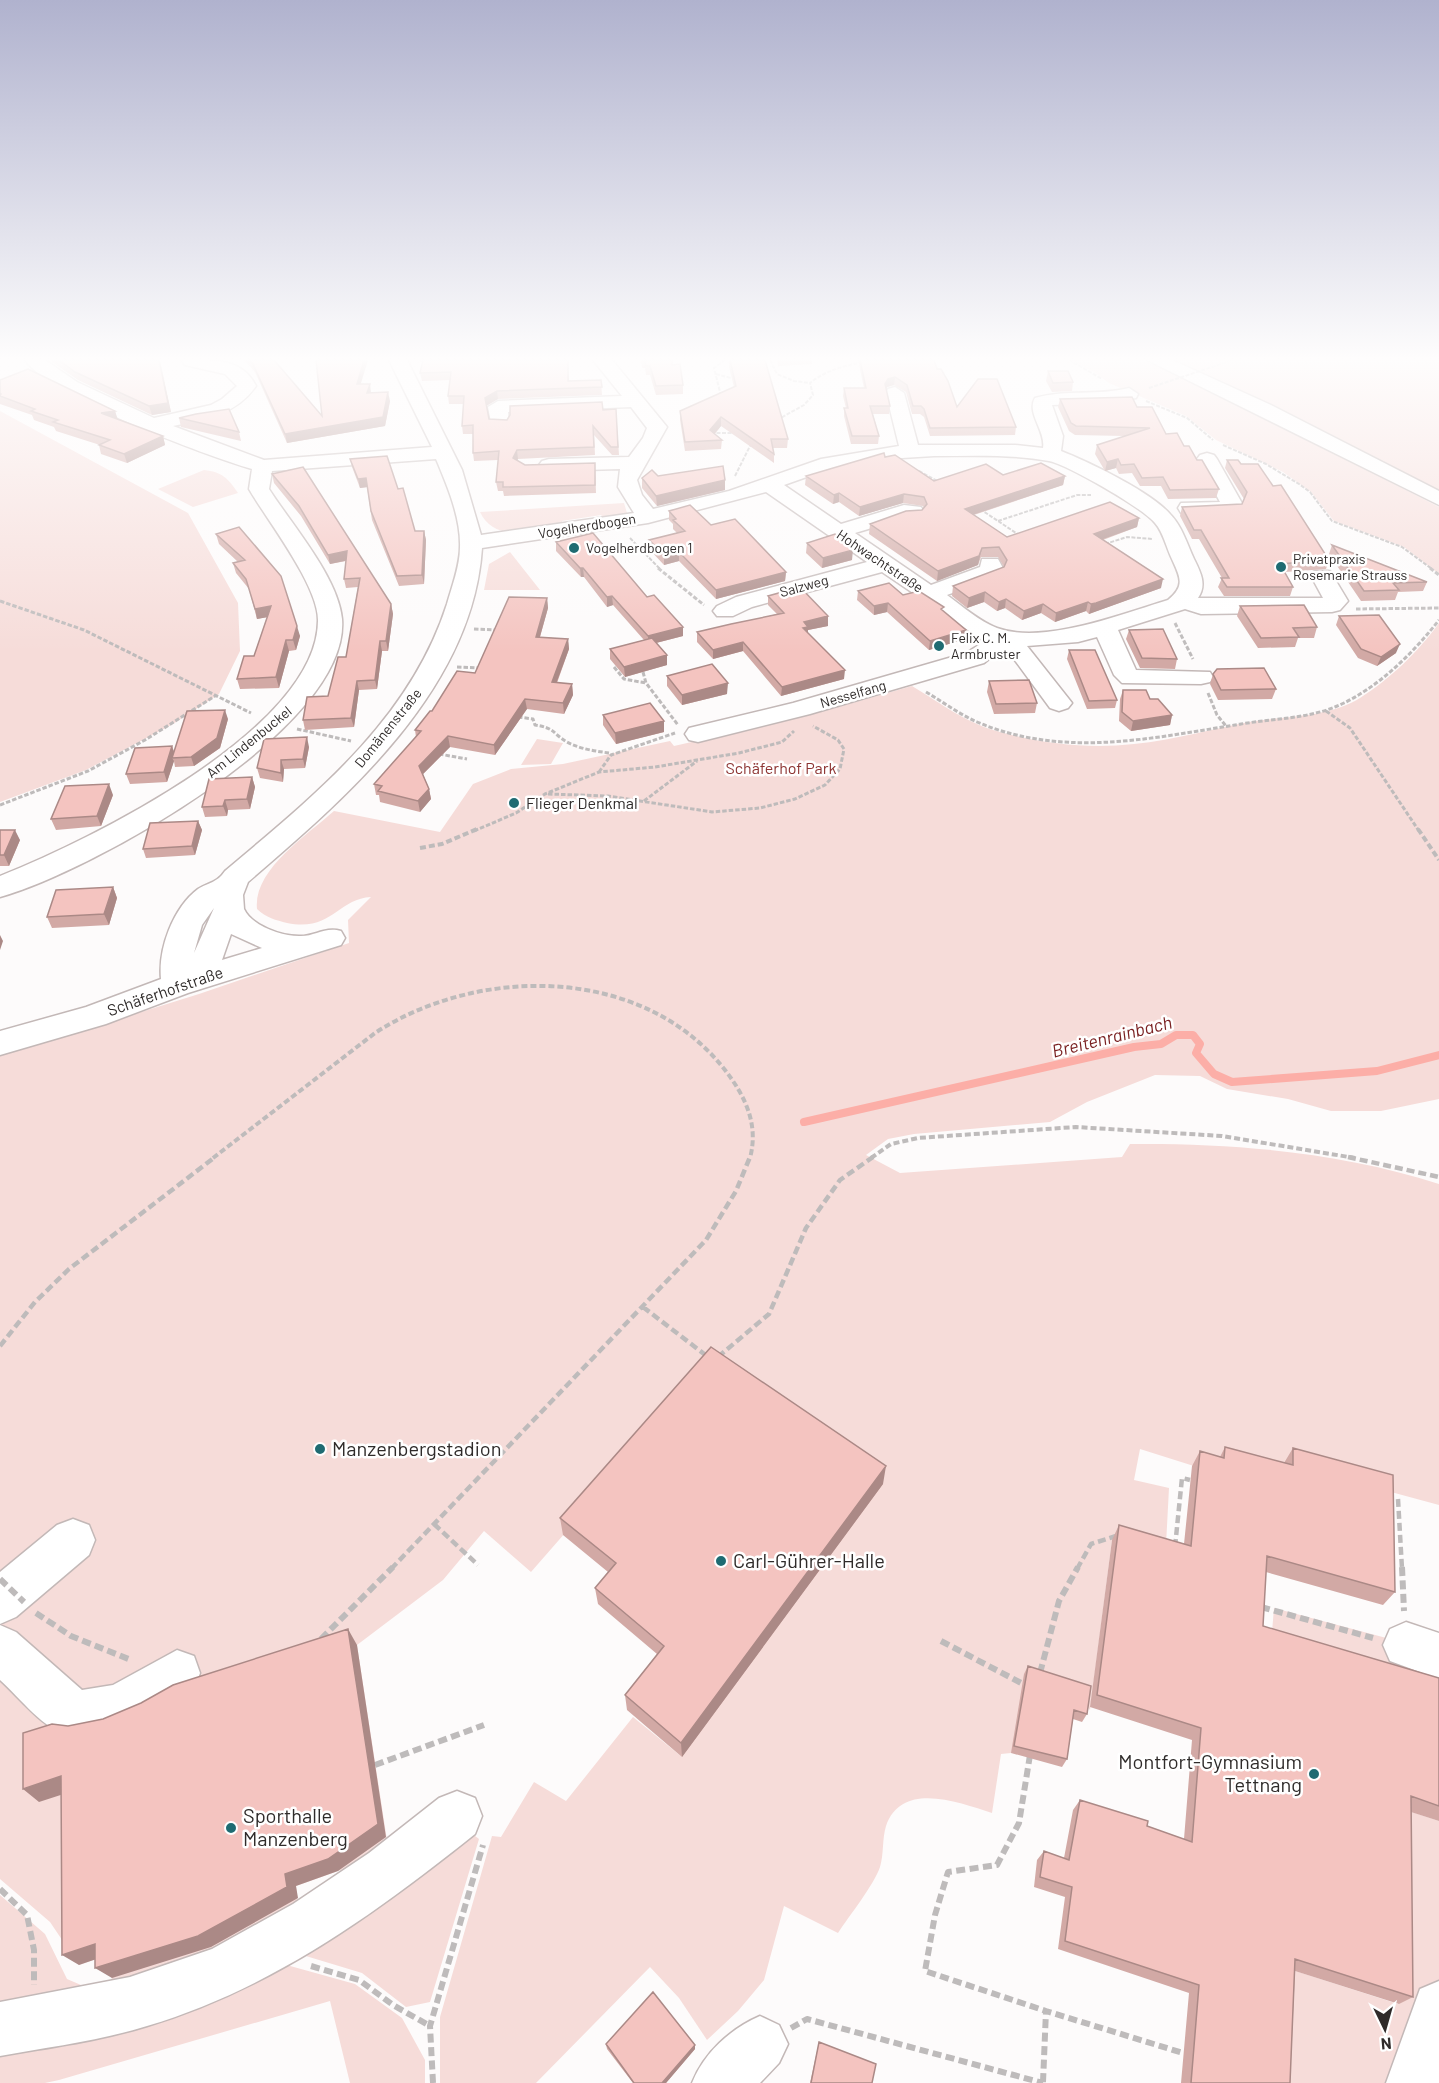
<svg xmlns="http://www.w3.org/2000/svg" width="1439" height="2083" font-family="Barlow,sans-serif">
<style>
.green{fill:#f6dcd9}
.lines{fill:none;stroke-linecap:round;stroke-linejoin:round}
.stream{stroke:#fcaea7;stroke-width:8}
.minor-casing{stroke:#c3b8b7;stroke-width:3}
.major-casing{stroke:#c3b8b7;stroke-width:3}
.path-far4{stroke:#bebbbb;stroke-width:2;stroke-dasharray:4 1.5;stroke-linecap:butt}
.path-far3{stroke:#bebbbb;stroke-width:3;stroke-dasharray:4.5 2;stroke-linecap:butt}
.path-far2{stroke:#bebbbb;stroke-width:4;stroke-dasharray:6 3;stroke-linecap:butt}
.path-far1{stroke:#bebbbb;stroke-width:4.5;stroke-dasharray:8 4;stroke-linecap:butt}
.path{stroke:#bebbbb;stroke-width:6;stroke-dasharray:9 4.5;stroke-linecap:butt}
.minor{fill:#fff;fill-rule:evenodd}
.major{fill:#fff;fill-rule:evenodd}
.path-bridge-far1{stroke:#bebbbb;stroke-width:2;stroke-dasharray:4 1.5;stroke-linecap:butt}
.path-bridge{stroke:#bebbbb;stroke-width:6;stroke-dasharray:9 4.5;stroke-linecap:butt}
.wall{fill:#d2a9a5}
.shaded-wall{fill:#ab8986}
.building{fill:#f4c4c0;stroke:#ab8986;stroke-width:1.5}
.poi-dot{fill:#1f6b72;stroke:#fff;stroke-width:2}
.labels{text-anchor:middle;stroke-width:5;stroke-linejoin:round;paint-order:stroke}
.far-street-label{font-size:14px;fill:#2f2b2a;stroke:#fff}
.far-poi-label{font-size:14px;fill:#2f2b2a;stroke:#fff;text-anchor:start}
.park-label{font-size:16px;fill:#8d3432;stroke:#fff}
.poi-label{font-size:16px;fill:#2f2b2a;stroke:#fff;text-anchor:start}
.street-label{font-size:16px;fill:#2f2b2a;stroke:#fff}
.water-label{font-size:18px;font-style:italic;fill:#7a2122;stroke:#fff}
.near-poi-label{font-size:20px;fill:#2f2b2a;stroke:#fff;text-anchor:start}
</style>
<rect width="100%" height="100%" fill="#fdfbfb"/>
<path class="green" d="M1070 360H1143L1209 389 1439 507V574L1404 547 1334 521 1311 492 1283 472 1216 440 1186 416 1109 383 1094 372Z
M1166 360H1439V491L1305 422Z
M0 411 188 513 238 603 240 651 219 694 173 724 86 770 0 802Z
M204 470C222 472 228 478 238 493L193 507 158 489Z
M624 503 627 513 604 519 601 515 562 521 564 527C536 531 495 544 480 512Z
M510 552 540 590H484L489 564Z
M1439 623V1099L1381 1111H1331L1288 1099 1227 1089 1200 1076 1155 1075 1087 1102 1050 1122 914 1134 888 1139 866 1155 900 1173 1122 1157 1130 1144C1232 1143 1341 1152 1439 1184V1505L1284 1463 1216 1473 1140 1449 1134 1480 1169 1488 1166 1545 1112 1540 1090 1710 1072 1689 1011 1753 1001 1754 992 1813C960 1803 902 1780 886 1826 882 1839 884 1854 880 1867 874 1885 849 1916 838 1933L784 1906 764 1980 738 2011 707 2040 679 1998 650 1967 536 2083H440V2017L492 1836 501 1837 534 1782 566 1801 633 1717 682 1757 711 1366 531 1572 484 1531 443 1580 357 1645 389 1853 296 1886 300 1922 112 1990 111 1954 79 1965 50 1922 0 1879V1056L199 994 349 943 348 920 371 897C337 899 332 932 287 923 276 920 266 918 257 909 253 870 306 836 334 811L440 832 473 784 511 769 563 764 670 741 674 746 806 716 912 686C940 703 968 724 1000 732 1044 744 1089 749 1134 744 1175 740 1215 728 1255 721 1290 716 1329 717 1360 698 1390 679 1419 651 1439 623Z
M537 739 563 743 551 764 521 765Z
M1274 1608 1420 1647 1439 1694 1271 1644Z
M1397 1807 1439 1821V2008L1414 2083H1278L1283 1967 1398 2004Z
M458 1823 479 1839 430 2002 406 2007 362 1973 286 1950Z
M0 1895 45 1934 67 1979 88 1988 0 2022Z
M283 1964 355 1984 402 2018 425 2060V2083H350L330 2001 59 2080 45 2083H0V2037Z"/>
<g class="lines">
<path class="stream" d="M804 1122 1134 1047 1161 1044 1176 1035H1193L1200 1044 1196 1053 1214 1074 1232 1082 1377 1071 1439 1055"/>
<g class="minor-casing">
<path id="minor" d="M25 360H45L77 382 154 418 211 405 222 399 237 386 225 374 185 365 182 360C211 360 242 357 256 386 237 414 205 420 173 426L264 460 432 447 389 360H407L462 470 481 535 634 513 618 487 620 469 549 471 542 469 539 465 542 461 549 459 629 457 643 438 647 428 631 407 508 412 509 423 506 427H492L488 407 498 401 622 396 593 360H612L667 427 637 480 642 495 653 509 729 491 821 459 899 446 886 393 888 389 895 387 904 393 918 445H1015L1043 448C1046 431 1026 413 1035 398 1066 389 1098 396 1129 388L1138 394 1136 398 1107 403 1052 405 1063 436 1061 451C1089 462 1151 492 1170 514 1182 526 1187 544 1194 559 1201 573 1207 585 1198 598H1323L1311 576 1314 571H1330L1348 601 1340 610 1332 612 1201 614 1185 609 1118 630 1136 670 1210 672 1213 677 1210 682 1201 684 1122 683 1114 675 1097 637 1078 642 1027 646 1072 703 1068 708 1059 711 1050 708 1014 659 1000 650 984 663 810 714 698 742 689 740 685 734 689 728 793 703 966 653 979 645 981 639 882 572 752 607 733 616H717L713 611 717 606 736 597 867 562 766 492 648 523 482 548C473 689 347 797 248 882L243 895 244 909C252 926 281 936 299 936 314 937 325 926 341 931L345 938 341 945 188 993 106 1024 0 1055V1031L86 1007 161 979C158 949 173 908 198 889 209 882 217 883 225 871 314 796 410 720 447 604 452 586 460 566 460 547 461 518 447 485 436 459L272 471 269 489C292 525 338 577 342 619 351 728 90 872 0 897V876C88 841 317 730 318 621 319 586 267 520 249 489L252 469C204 455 52 398 25 360ZM934 456C972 456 1012 454 1049 461 1068 465 1143 508 1155 523 1163 532 1166 546 1171 557 1180 577 1186 585 1168 600 1122 614 1043 645 997 628 979 621 962 606 947 595L1001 575 1004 570 998 559H982L980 567 931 585 855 533 905 518 921 517 924 512 921 507 904 505 841 524 784 485 832 468 886 459ZM214 908 194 953 202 925ZM231 934 262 948 222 960Z
M1207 453 1214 455 1217 459 1243 505C1232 520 1197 516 1181 513L1178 508 1181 503 1220 502 1197 459 1200 455Z
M73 1519 89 1525 95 1540 89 1555 16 1617 0 1624V1572L57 1525Z
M1406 1622 1439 1633V1679L1390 1661 1383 1645 1390 1629Z
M0 1625 16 1632 82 1690 113 1685 177 1650 194 1656 200 1673C198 1678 197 1686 193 1690 175 1711 98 1745 71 1737 44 1730 20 1698 0 1680Z
M457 1791 475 1798 482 1816 475 1834C375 1914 271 1989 147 2026 99 2041 49 2047 0 2056V2002L130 1977 212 1949 293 1904 369 1853 439 1798Z
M1439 1981V2083H1386L1420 1989Z
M760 2016 779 2025 788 2044 779 2063 760 2083H692C704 2053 730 2029 760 2016Z"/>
</g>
<g class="major-casing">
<path id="major" d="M1147 360H1172L1271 405 1439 491V505Z"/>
</g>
<path class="path-far4" d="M770 360 777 374 794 381 810 383
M1069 360 1102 379
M1227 362 1230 360
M716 374 731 378
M721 396 714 368 725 360
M1146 401 1187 418 1213 440
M777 420 804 405 813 395 810 383C826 370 844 366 864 362
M711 433H734
M1223 445 1266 464 1299 484 1310 492 1332 521 1402 547 1432 569
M919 471 939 482
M735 476 752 442
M980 509 1019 535
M998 521 1077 495H1091
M630 538 660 569
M1105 544 1127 537 1153 539"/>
<path class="path-far3" d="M658 568 704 605
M1430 568 1439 575
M0 601 84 630 251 713
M1356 609 1439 608
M1175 623 1193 659
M474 629 496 630
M457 667 482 668
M614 667 624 679 646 683
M643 672 646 683 678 725
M926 692C943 702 959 714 977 722 1064 759 1152 738 1241 724 1276 718 1312 719 1344 703 1382 684 1413 653 1439 620
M1208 693 1217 715 1226 726
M1326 711 1350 728 1419 831
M518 717 533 719 535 725C555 728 552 733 567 742 580 749 595 751 609 753
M297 729 351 741
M439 754 467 759
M599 772 611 755 675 733
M548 794 608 796 712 812 760 808 795 799 825 785 840 769 844 749 838 740 813 726
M644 801 697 761
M0 805 88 771 145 740 215 696
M474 831 516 813 545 794 599 772 655 767 739 753 782 742 794 731"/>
<path class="path-far2" d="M1418 829 1439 860
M420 848 442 844 477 829
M213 1158 375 1033C479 965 643 965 725 1070 745 1096 759 1124 750 1158
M871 1158 891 1144 918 1138 1076 1127 1222 1136 1355 1158"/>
<path class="path-far1" d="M1348 1157 1439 1177
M643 1307 708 1357
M0 1346 35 1302 69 1269 215 1157
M718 1357 769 1314 806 1228 840 1180 873 1157
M1398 1499 1402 1569
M434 1524 478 1565
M1175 1547 1182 1478 1190 1480
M391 1569 706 1240 736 1191 750 1157
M1077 1569 1091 1544 1116 1536"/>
<path class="path" d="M1402 1567 1404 1611
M1261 1607 1373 1638
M36 1613 71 1636 131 1660
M321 1639 393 1567
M941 1641 1025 1685
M1040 1673 1059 1601 1078 1567
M1030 1755 1019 1823 997 1865 948 1872 935 1915 925 1971 1046 2011
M375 1765 484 1725
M0 1889 27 1915 34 1950V1985
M311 1966 359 1980 393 2005 430 2026
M791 2028 807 2019 1043 2083
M1043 2082 1046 2011 1183 2053
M433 2083 430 2026 483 1845"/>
<use href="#minor" class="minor"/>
<use href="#major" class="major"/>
<path class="path-bridge-far1" d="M1149 388 1227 362"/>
<path class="path-bridge" d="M0 1579 24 1602"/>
</g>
<path class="wall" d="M52 360H160L171 412 152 415 78 380 52 362Z
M244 360H274L322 416 361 384 371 393 390 401 385 426 287 443 255 372Z
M420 360H568L569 381 601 380 602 395 498 399 486 406 489 419 507 420 603 410 616 409 619 455H612L594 435 595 455 518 459 517 460 525 465 595 463 596 493 504 496 503 491H498L496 482 498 460 474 461 473 453V434H463L462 426 464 404H449L448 396 450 380 422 381 420 373 422 362H420Z
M641 360H672V365L683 385V394L656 395 650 375H646L645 368H642Z
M729 360H765L788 439 787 448H773L774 454V463L721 426 715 434 722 440 721 449 685 451 680 420V411L734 387 729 367Z
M777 360H812V364L778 366Z
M858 360H934L957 407 1016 427 1015 435 930 436 924 417 920 414H912L906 392 894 385 887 387 886 389 890 406 889 414H873L879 436 878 444H851L844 416V408H846L843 396 844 388H864Z
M1048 371 1073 382 1072 391 1052 392 1046 381Z
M0 380 115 411 117 419 163 436 165 445 127 463 101 454 99 445H100L56 431 54 427 34 420 32 415 0 404Z
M1060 399 1137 407 1166 434 1184 446 1197 460 1219 489 1216 498 1168 499 1161 486H1140L1132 473 1119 474 1116 468 1105 471 1095 454 1097 445 1125 436 1075 435 1069 431 1058 407Z
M179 418 239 432 241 441 181 427Z
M885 457 934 481 1003 475 1065 476 1063 485 974 515 1007 537 1139 518 1137 527 1103 540 1161 588 1094 612 1089 614 1086 611 1055 622 1041 613 1022 620 1005 608 997 611 984 602 967 608 952 596 953 586 1004 567 998 557H981L978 565 937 581 869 534 870 524 922 510 924 508 923 506 903 503 859 516 839 502 833 504 805 485 806 476Z
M350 459 398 489 415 531H424L426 540 424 584 399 586 372 520 367 487 360 488 352 467Z
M1227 460 1241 464 1273 486 1329 560 1326 569 1285 572 1293 587 1290 596H1224L1218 587 1222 578 1199 539H1192L1180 516 1182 507 1242 504 1244 499 1225 468Z
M272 474 391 604 393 614 388 651H382L377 689 359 690 354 727 305 730 303 720 328 696 346 657 358 587 346 588 344 579 346 561 330 564 301 516 274 483Z
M642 478 725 480V490L657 506 642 488Z
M669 511 711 525 786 572 785 581 716 599 679 561 664 565 649 549V540L677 533 673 529V524L669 520Z
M239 527 300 636 296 650 289 651 279 688 240 689 237 679 254 656 267 617 257 619 249 589 236 573 233 563 238 562 219 544 216 534Z
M556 542 647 597 683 636 656 643 667 655V665L625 677 610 659V649L644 640 613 605 607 607 584 577H581L556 551Z
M807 543 852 560 822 568 806 553Z
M1332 545 1427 582 1423 591 1398 592 1395 600 1361 601 1329 554Z
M858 591 903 595 965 639 929 650 887 612 874 615 857 600Z
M768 596 828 626 808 630V633L844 679 781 696 743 651 713 659 697 642V632L777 614 768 605Z
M547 598 548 608 540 637 568 639 569 649 557 683 572 684 573 695 564 714 527 709 495 755 450 747 423 774 429 789 431 799 420 812 380 802 379 795H376L374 784 416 737 415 730 432 711 475 673Z
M1240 606 1317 627 1314 638H1298L1295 647 1258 648 1237 616Z
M1339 616 1396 653 1377 666 1358 658 1336 625Z
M1129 630 1177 659 1175 669 1140 668 1126 639Z
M1069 650 1117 700 1115 708 1087 709 1067 659Z
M1213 674 1276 689 1272 699 1218 700 1210 684Z
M667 676 727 694 682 705 667 686Z
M989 681 1037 703 1035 713 994 714 987 692Z
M1123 690 1150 699 1172 715 1170 725 1131 731 1119 721 1120 699Z
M603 715 664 721V732L616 744 603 725Z
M228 719 220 748 194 766 175 767 174 761 167 782 130 784 126 774 172 746 174 752Z
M309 747 305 768 284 769 283 782 260 778 257 768Z
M252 777 255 787 250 809 228 810 227 816 205 817 202 807Z
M113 795 101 826 56 830 51 819Z
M198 821 202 830 195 855 146 858 143 849Z
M0 830 20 840 9 866H0Z
M113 887 117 898 109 925 52 928 47 917Z
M1225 1447 1284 1463 1293 1448 1395 1592 1383 1605 1266 1572 1263 1626 1439 1678V1821L1411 1812 1413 1997 1399 2004 1295 1971 1290 2083H1181L1189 1993 1058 1949 1065 1897 1034 1887 1037 1860 1044 1851 1064 1858 1073 1810 1080 1800 1147 1826 1184 1839 1192 1740 1090 1707 1112 1540 1119 1525 1184 1544 1192 1466 1200 1451 1220 1457Z
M883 1484 682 1757 627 1710 625 1695 657 1654 598 1604 595 1588 608 1572 563 1535 560 1518Z
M1028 1666 1087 1714 1082 1722 1073 1719 1067 1759 1062 1767 1011 1753 1024 1674Z
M819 2042 872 2083H810Z
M606 2044 695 2049 666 2083H633L607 2049Z"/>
<path class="shaded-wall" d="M159 360 171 412 152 415 149 406Z
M364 360H368L358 393 357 384Z
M895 377 894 385 887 387 884 392 885 384 888 379Z
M370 384 371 393H367Z
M497 391 498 399 486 406 485 398Z
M388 392 390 401 385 426 287 443 285 434Z
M115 411 118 420 101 413Z
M721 417V426L710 439V430Z
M163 436 165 445 127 463 124 454Z
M517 450 518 459 514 466 513 458Z
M1118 459 1116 468 1105 471 1107 462Z
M1065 476 1063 485 963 518 965 509Z
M366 478 368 487 360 488 358 479Z
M725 480V490L657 506 656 496Z
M839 493V502L833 504 834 495Z
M904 494 903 503 859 516 860 507Z
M1139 518 1137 527 1092 543 1094 534Z
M424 531 426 540 424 584 422 575Z
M982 548 978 565 937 581 938 571Z
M853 550 852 560 822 568 823 558Z
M347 551 349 560 330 564 328 555Z
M679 552V561L664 565V555Z
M580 568H583L584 577H581Z
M786 572 785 581 716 599V590Z
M1163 579 1161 588 1089 614 1091 604Z
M985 592 984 602 967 608 969 598Z
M612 596 613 605 607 607V597Z
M547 598 548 608 537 647 536 637Z
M1006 599 1005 608 997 611 999 602Z
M1088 602 1086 611 1055 622 1056 613Z
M888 603 887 612 874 615V606Z
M391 604 393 614 388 651 386 641Z
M1043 604 1041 613 1022 620 1024 611Z
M271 606 274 616 257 619 255 609Z
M828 616V626L808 630V636L802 638 804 622Z
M297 626 300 636 296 650 293 640Z
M683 627V636L648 645V636Z
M966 630 965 639 929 650 930 641Z
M568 639 569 649 553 692 552 682Z
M286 640 289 651 279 688 276 677Z
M380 641 382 651 377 689 375 680Z
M743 642V651L713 659V650Z
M1400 644 1396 653 1377 666 1381 657Z
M667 655V665L625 677 624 667Z
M845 670 844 679 781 696 782 687Z
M357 681 359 690 354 727 351 718Z
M728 683 727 694 682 705V695Z
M572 684 573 695 564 714 563 703Z
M525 699 527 709 495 755 494 745Z
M225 710 228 719 220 748 194 766 191 757Z
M1172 715 1170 725 1131 731 1133 721Z
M664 721V732L616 744 615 733Z
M448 736 450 747 421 776 419 766Z
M307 737 309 747 305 768 303 759Z
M172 746 175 755 172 758 174 761 167 782 164 772Z
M281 760 284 769 283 782 281 773Z
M252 777 255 787 250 809 247 799Z
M109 784 113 795 101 826 97 816Z
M429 789 431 799 420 812 418 801Z
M225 800 228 810 227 816 223 806Z
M198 821 202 830 195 855 192 846Z
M15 830 20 840 9 866 4 855Z
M113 887 117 898 109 925 104 914Z
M0 935 3 941 0 950Z
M886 1466 883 1484 682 1757 681 1743Z
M348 1629 357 1645 386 1837 338 1871 296 1886 298 1898 211 1947 112 1978 95 1968 285 1874Z
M61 1776 76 1790 39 1802 23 1789Z
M95 1944 111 1954 79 1965 62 1955Z
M695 2045V2049L666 2083H662Z"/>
<path class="building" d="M59 360H159L168 403 149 406 75 372Z
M249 360H274L322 416 316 360H364L357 384H370L367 393 388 392 383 417 285 434 253 364Z
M423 360H568V381L601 380 602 387 497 391 485 398 489 419 507 420 510 415V406L602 402 603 410 616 409 618 447H611L593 426 594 447 517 450 513 458 525 465 595 463V485L503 487V482H496L499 451 473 453V425L462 426 464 396H448L451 372 420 373Z
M645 360H672V365L680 364 683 385 656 386 650 366H646Z
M730 360H765L788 439H771L774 454 721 417 710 430 722 440 685 442 680 411 736 386Z
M860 360H934L937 369H941L948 381 957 407 978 379H997L1016 427 930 428 924 409 921 406H913L907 385 895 377 888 379 885 384 890 406H870L879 436H852L844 408H848L844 388H866Z
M28 369 115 411 101 413 163 436 124 454 99 445 110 440 53 422 58 420 31 411 35 409 0 396 1 394 0 393V380Z
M1048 371H1068L1073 382 1053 383Z
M1132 397 1137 407H1152L1166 434 1177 433 1184 446H1189L1197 460H1202L1219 489 1170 490 1163 477 1142 478 1134 464 1121 465 1118 459 1107 462 1097 445 1150 428 1076 426 1071 423 1060 399Z
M229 409 239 432 179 418 196 414Z
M884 453 885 457 895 455 934 481 986 464 1003 475 1041 463 1065 476 965 509 1007 537 1110 502 1139 518 1094 534 1163 579 1096 603 1091 604 1088 602 1056 613 1043 604 1024 611 1006 599 999 602 985 592 969 598 953 586 1004 567 1007 560 999 547 982 548 979 556 938 571 870 524 906 511 922 510 927 504 924 497 904 494 860 507 839 493 834 495 806 476Z
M387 456 398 489 403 488 415 531H424L422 575 397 576 371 511 366 478 358 479 350 459Z
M1227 460H1238L1241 464H1258L1273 486 1281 485 1329 560 1280 564 1293 587H1227L1221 578H1229L1201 530H1194L1182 507 1242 504 1247 492Z
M723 466 725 480 656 496 642 478 652 470 658 476Z
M303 467 391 604 386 641H380L375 680 357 681 351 718 303 720 307 697 328 696 338 657H346L360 578 344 579 347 551 328 555 299 506 272 474Z
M690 505 711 525 735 519 786 572 716 590 679 552 664 555 649 540 685 531 673 520 676 519 669 511Z
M239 527 281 576 297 626 293 640H286L276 677 237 679 244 656H254L271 606 255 609 246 579 233 563 245 560 216 534Z
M593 533 647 597 654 595 683 627 648 636 612 596 607 597 583 568H580L556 542Z
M835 534 853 550 823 558 807 543Z
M1332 545 1427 582 1393 583 1399 590 1364 591Z
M889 583 903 595 919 591 944 607 941 609 966 630 930 641 888 603 874 606 858 591Z
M800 587 828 616 804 622 808 627 803 628 845 670 782 687 743 642 713 650 697 632 731 624 784 613 768 596Z
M509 597 547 598 536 637 568 639 552 682 572 684 563 703 525 699 494 745 448 736 419 766 429 789 418 801 378 791 382 786 374 784 421 731 415 730 430 711H432L457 671 475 673Z
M1304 605 1317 627 1293 628 1299 637 1261 638 1240 606Z
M1379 615 1400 644 1381 657 1361 649 1339 616Z
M1163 629 1177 659 1142 658 1129 630Z
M652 638 667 655 624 667 610 649Z
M1069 650H1095L1117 700 1089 701Z
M712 664 728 683 682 695 667 676Z
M1264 668 1276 689 1221 690 1213 674 1217 669Z
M1029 680 1037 703 996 704 989 681Z
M1123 690H1146L1150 699H1158L1172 715 1133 721 1122 712Z
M650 703 664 721 615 733 603 715Z
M225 710 217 738 191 757 172 758 187 711Z
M307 737 303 759 281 760V773L257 768 264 739Z
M172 746 164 772 126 774 135 748Z
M252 777 247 799 225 800 223 806 202 807 209 779Z
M109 784 97 816 51 819 65 786Z
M198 821 192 846 143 849 150 823Z
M0 830H15L4 855H0Z
M113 887 104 914 47 917 56 890Z
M711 1347 886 1466 681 1743 625 1695 664 1646 595 1588 616 1563 560 1518Z
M1225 1447 1293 1465V1448L1393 1475 1395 1592 1267 1556 1263 1626 1439 1678V1806L1411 1796 1413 1997 1295 1959 1290 2083H1191L1199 1985 1065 1941 1072 1887 1040 1877 1044 1851 1069 1860 1080 1800 1148 1821 1147 1826 1192 1842 1201 1728 1097 1695 1119 1525 1191 1546 1200 1451 1224 1458Z
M348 1629 378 1824 328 1859 285 1874 287 1887 198 1936 95 1968V1944L62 1955 61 1776 23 1789V1733L52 1724 68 1726 103 1719 141 1703 173 1685Z
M1028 1666 1091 1686 1087 1714 1074 1710 1067 1759 1014 1746Z
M653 1992 695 2045 662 2083H634L606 2044Z
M819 2042 876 2064 872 2083H811Z"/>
<linearGradient id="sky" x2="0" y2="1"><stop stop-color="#b0b2ce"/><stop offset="0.55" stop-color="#fefdfd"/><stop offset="1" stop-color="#fefdfd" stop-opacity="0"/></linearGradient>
<rect width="1439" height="652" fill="url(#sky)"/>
<g class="poi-dot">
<circle cx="574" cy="548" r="6"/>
<circle cx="1281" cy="567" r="6"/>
<circle cx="939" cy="646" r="6"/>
<circle cx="514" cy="803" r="6"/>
<circle cx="320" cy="1449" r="6"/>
<circle cx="721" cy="1561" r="6"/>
<circle cx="1314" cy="1774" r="6"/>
<circle cx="231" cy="1828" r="6"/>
</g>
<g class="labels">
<g class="far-street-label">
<text transform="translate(587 526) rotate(-9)" y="5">Vogelherdbogen</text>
<text transform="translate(880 561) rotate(34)" y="5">Hohwachtstraße</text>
<text transform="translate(804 586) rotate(-15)" y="5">Salzweg</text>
<text transform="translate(853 694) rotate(-16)" y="5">Nesselfang</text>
<text transform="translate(388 728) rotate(-51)" y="5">Domänenstraße</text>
<text transform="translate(249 742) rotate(-39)" y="5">Am Lindenbuckel</text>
</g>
<g class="far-poi-label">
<text x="586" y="553">Vogelherdbogen 1</text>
<text x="1293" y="564">Privatpraxis<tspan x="1293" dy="16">Rosemarie Strauss</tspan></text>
<text x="951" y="643">Felix C. M.<tspan x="951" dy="16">Armbruster</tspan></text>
</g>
<g class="park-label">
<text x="781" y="774">Schäferhof Park</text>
</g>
<g class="poi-label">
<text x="526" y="809">Flieger Denkmal</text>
</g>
<g class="street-label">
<text transform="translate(165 991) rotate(-19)" y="6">Schäferhofstraße</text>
</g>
<g class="water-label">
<text transform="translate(1112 1037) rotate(-14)" y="6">Breitenrainbach</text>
</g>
<g class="near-poi-label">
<text x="332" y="1456">Manzenbergstadion</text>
<text x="733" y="1568">Carl-Gührer-Halle</text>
<text x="1302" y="1769" text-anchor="end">Montfort-Gymnasium<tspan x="1302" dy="23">Tettnang</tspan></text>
<text x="243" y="1823">Sporthalle<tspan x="243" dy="23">Manzenberg</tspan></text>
</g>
</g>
<g transform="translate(1385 2029) rotate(175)" stroke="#ffffff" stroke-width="4.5" paint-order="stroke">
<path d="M0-4.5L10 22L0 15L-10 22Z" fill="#2f2b2a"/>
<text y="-9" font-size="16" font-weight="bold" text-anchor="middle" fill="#2f2b2a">N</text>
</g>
</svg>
